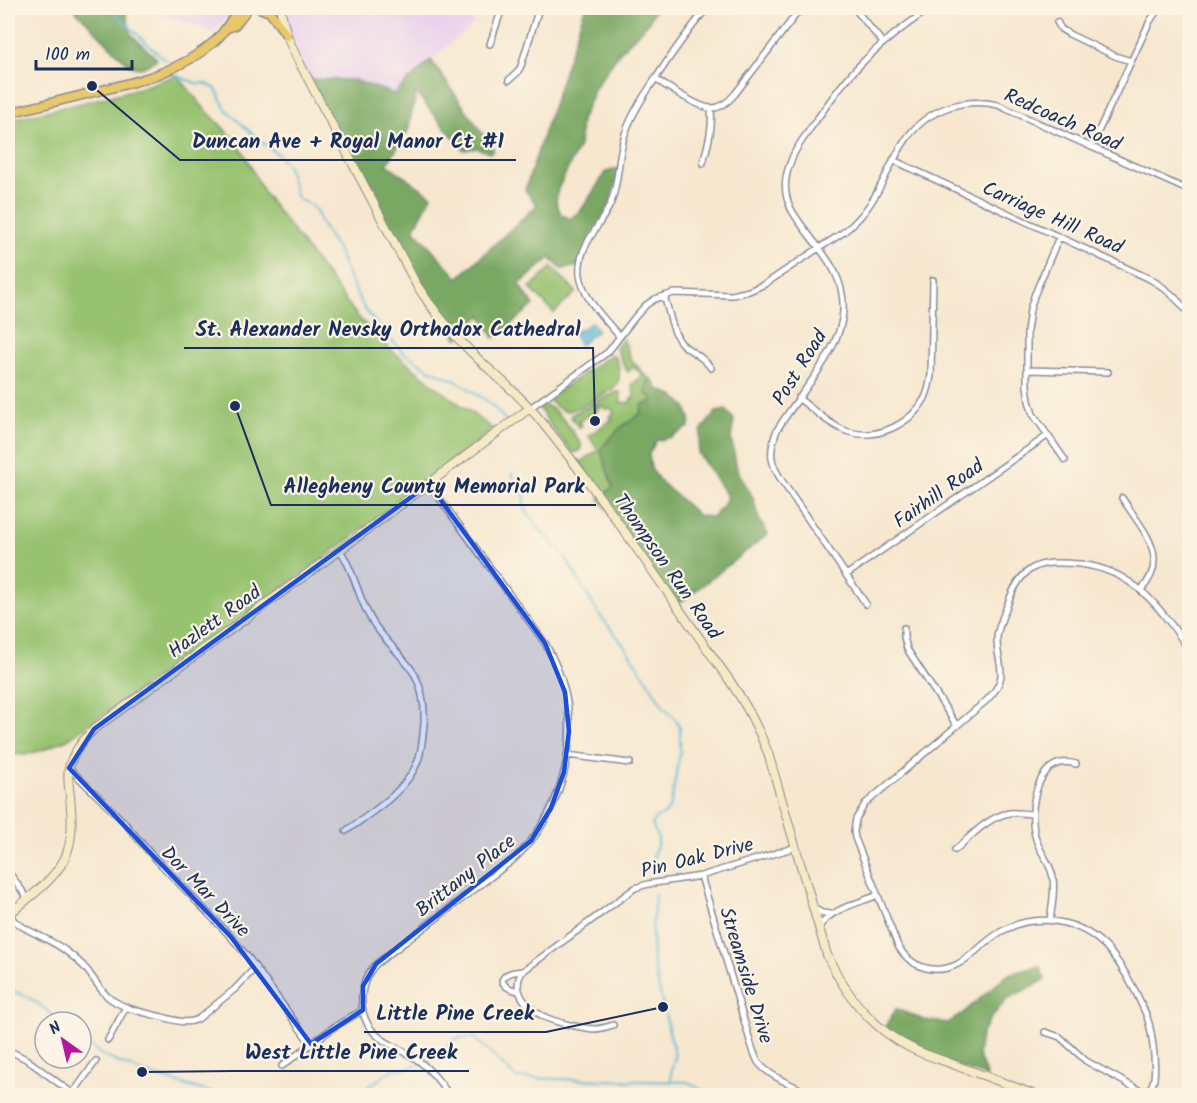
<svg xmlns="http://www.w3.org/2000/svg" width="1197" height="1103" font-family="Kalam,sans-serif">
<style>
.built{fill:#ead1ed}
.green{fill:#97c26f;stroke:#597866;stroke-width:1.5}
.forest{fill:#79a862;stroke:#4a6c60;stroke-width:1.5}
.water{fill:#57b8d6;stroke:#39749a;stroke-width:1.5}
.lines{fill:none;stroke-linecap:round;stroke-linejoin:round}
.stream{stroke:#57b8d6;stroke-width:2}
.street-casing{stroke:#898b96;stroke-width:8}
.secondary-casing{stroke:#898b96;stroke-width:10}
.primary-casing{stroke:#898b96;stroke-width:11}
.street{stroke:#fff;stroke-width:5}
.secondary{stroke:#f7e9c3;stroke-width:8}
.primary{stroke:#eac769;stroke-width:8}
.marked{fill:#1d4ed8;fill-opacity:0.2;stroke:#1d4ed8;stroke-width:4.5;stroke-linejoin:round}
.labels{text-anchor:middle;stroke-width:4.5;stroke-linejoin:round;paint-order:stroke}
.street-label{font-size:20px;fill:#1b2f5e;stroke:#fcf5e5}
.leader{fill:none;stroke:#1b2f5e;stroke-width:2}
.callout-dot{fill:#1b2f5e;stroke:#fcf5e5;stroke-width:2}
.callout-label{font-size:21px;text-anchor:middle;font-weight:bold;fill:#1b2f5e;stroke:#fcf5e5;stroke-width:4.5;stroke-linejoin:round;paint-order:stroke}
</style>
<rect width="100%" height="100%" fill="#fcf5e5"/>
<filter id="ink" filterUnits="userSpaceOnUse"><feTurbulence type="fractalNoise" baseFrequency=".0167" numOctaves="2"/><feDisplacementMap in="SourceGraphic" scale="12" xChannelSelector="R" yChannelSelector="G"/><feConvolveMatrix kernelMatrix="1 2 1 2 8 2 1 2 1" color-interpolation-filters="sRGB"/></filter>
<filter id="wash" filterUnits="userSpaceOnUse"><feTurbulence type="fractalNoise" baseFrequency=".008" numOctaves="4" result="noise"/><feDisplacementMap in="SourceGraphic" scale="24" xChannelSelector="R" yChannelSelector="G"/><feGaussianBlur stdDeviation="1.35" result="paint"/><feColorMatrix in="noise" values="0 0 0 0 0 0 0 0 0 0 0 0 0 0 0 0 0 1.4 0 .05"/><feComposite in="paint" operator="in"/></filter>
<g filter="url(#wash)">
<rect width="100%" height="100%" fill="#f7e7cf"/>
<path class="built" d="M154 8H234L233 11 213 32 162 14Z
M280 8H463L475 23 431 60 395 94 354 80 308 79Z"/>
<path class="green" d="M177 75 203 107 233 138 244 153 264 193 358 317 388 347 430 382 493 429 419 488 231 626 113 708 67 739 43 750 25 755 8 754V120C64 106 123 96 177 75Z
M552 267 576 292 554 313 530 288Z
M623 338 631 359 648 378V395L651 396 652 399 650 403 645 404 642 406 640 414 620 428 601 452 613 487 603 495 577 460 578 459 581 462 598 450 589 436 612 419 610 416 613 414V410L609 408 606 410 603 406 599 408 595 403 617 392H620L621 403 631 402V398H635L632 384 637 381 643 375 633 367 628 372 624 366 616 348Z
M612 354C619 360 622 377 616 385 610 393 575 412 565 411 559 410 554 405 550 401V397Z
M541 404C559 408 571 430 581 444V448C579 451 576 454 572 452 559 438 549 423 539 408Z
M593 404 598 410 595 412 596 413 590 417 588 415 579 422 582 426 579 428 571 417V415Z"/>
<path class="forest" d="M73 8H120L126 13 131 34 157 59C145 67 141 72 127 63Z
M585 8H656L647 24 618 54 596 86 581 120 579 146 558 189 556 202 561 214 570 219 582 209 606 172 619 168 610 204 591 235 580 266 561 269 550 258 519 285 534 305 494 338 481 315 458 339 431 306 308 79 354 80 394 94 431 60 494 150 490 153 477 148 464 150 416 93 408 131 387 164 432 196 414 229 458 278 537 205 525 190Z
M648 378H651L658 389 675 397 686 407 690 418 689 427 671 437 656 441 649 454 651 469 659 480 699 516 713 517 724 505 727 496 698 453 701 431 716 412 726 410 734 420 731 438 737 469 753 498 759 519 768 534 676 606 599 498 613 487 601 452V448L620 428 640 414 643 404 650 403 652 401 651 396 646 394V392Z
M1040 966 1045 980 1007 999 990 1019 981 1035 978 1054 987 1077 929 1056 883 1030 896 1009 924 1020 948 1023 963 1013 1009 974Z"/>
<path class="water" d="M591 322 593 323 598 331 592 335 580 345 572 333 587 326Z"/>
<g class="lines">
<path class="stream" d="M109 8 166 61
M174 75 199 84 205 83 216 89 225 108 235 118 259 140 279 155 288 167 296 196 300 200 309 204 316 210 320 222 338 251 351 282 364 308 380 329 404 353 429 369 460 383 487 401 505 419
M512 473 513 477 523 491 525 498 524 505 527 512 540 530 564 555 598 613 623 644 646 678 663 706 675 719 680 727V752L671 803C668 812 665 816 655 818L652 824 658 839 657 846 653 855 655 872
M655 894 652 934 653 963 675 1056 671 1072V1082
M8 991C27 992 46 1010 61 1022
M81 1038 103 1056 142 1072 222 1096
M356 1096 393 1069 407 1068 430 1060 456 1038H475L516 1078 688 1082 712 1096"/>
</g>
</g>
<g filter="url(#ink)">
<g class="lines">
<g class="street-casing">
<path id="street" d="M854 8 883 43
M1057 22 1061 29 1069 34 1115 56 1131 61
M490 44 502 8
M655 79C667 86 698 108 711 108 721 109 729 101 735 94L801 8
M509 80 517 73 521 66 539 8
M1091 147 1150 21 1159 8
M893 160 1148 278C1165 287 1179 299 1190 316
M703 163C708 144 713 128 711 109
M1059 237 1034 296 1030 310 1027 331V386L1029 401 1033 414 1065 460
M664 296C669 309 672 334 682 344 693 354 701 354 711 368
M619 336C605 319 583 299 580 275 577 247 599 228 610 205 620 182 617 157 625 134 632 113 644 95 656 78 672 53 689 30 707 8
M1027 370 1108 372
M798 398C813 409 832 427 849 432 878 440 911 424 925 398 928 391 930 383 931 375L933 280
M530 408 608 352 635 317 646 305 655 299 674 293 732 295 749 291 765 284C783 272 801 260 819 248 833 239 848 231 859 218 893 181 894 125 949 107 965 102 982 101 998 105L1190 191
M429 484 545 643C552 656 559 670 563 685 581 746 559 818 513 860L376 964C357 984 356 1019 379 1037 392 1047 407 1052 419 1061 432 1071 441 1083 450 1096
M1122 498C1141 528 1172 557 1141 590
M340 550C355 572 358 599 372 621 384 641 403 655 415 675 423 691 425 707 424 724 423 737 422 749 418 761 406 792 372 812 346 831
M846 575 1047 436
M866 604 784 484C770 464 768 453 777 430 798 395 840 353 843 312 846 266 811 245 791 209 783 193 784 177 791 161 795 148 805 137 812 126 828 104 843 81 863 62 883 41 907 25 930 8
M904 628V637L907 649 957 726
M567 755 630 763
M69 768 123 821 149 852 231 937 248 957 311 1044
M955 850C971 836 988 817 1009 813 1017 812 1025 814 1033 814
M8 871 28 899
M701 876 751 1044C753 1050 755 1056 758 1062 768 1076 793 1085 808 1093
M813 908 822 913 830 914
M8 915C24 932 48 937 66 951 74 957 81 963 87 970 93 978 99 988 107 996 122 1009 143 1012 162 1017 174 1020 186 1025 198 1019L235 989 255 968
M1050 920C1052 906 1055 892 1053 878 1051 863 1040 853 1036 839 1027 811 1036 753 1076 764
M819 928C829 909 859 903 878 895
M518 991C512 989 504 988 502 980 506 972 515 972 523 971
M613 1025C607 1027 600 1029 594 1029 582 1028 553 1022 543 1016 526 1008 510 988 523 971L635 888 648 884 701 876 796 847
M1045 1032 1060 1037 1086 1061 1150 1096
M108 1040 126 1007
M8 1050 26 1059 76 1096
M282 1066 334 1027 363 1010
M71 1096 96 1061
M1146 1096C1149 1090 1153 1085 1154 1079 1156 1063 1152 1026 1145 1012 1136 991 1123 967 1108 949 1081 920 1039 912 1004 930 986 939 974 956 956 965 933 975 910 967 898 946L855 838 854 831 856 819 865 804 987 700C1012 674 996 665 997 637 998 627 1003 616 1007 606 1021 565 1037 560 1080 564 1136 571 1160 608 1190 651"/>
</g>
<g class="secondary-casing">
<path id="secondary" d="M280 8 287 36 296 56 416 284C432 309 450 331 471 352 492 373 517 392 536 415 606 500 666 592 730 681 746 704 758 727 768 753L827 955C846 996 875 1032 917 1051 931 1057 946 1061 960 1067 986 1076 1012 1086 1038 1096
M8 915C27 899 51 883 64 860 74 840 72 817 70 796 69 787 67 777 69 768 72 753 84 739 94 729L340 550 530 408"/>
</g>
<g class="primary-casing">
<path id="primary" d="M259 8 270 12 287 36
M227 28 235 25 248 8
M8 113C38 106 68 99 98 91 141 81 181 71 215 41 226 31 231 19 240 8"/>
</g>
<use href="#street" class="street"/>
<use href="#secondary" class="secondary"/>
<use href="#primary" class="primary"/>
</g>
</g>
<path class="marked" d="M429 484 545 643 565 692 569 731 564 772 551 808 531 841 376 964 363 986V1010L311 1044 231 937 69 768 94 729Z"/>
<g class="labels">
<g class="street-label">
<text transform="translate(1063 119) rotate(24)" y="7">Redcoach Road</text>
<text transform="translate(1053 217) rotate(24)" y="7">Carriage Hill Road</text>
<text transform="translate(799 367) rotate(-58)" y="7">Post Road</text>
<text transform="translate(938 493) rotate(-35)" y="7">Fairhill Road</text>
<text transform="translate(668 566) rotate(55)" y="7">Thompson Run Road</text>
<text transform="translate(214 621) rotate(-36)" y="7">Hazlett Road</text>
<text transform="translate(697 857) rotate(-14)" y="7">Pin Oak Drive</text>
<text transform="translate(465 875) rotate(-38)" y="7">Brittany Place</text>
<text transform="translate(206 891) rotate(46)" y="7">Dor Mar Drive</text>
<text transform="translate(747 975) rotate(73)" y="7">Streamside Drive</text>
</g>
</g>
<path class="leader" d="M92 86L180 160H516M595 421L593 348H184M235 406L271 505H596M663 1007L546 1032H364M142 1072L233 1071H469"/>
<g class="callout-dot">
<circle cx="92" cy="86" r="6"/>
<circle cx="595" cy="421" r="6"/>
<circle cx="235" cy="406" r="6"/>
<circle cx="663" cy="1007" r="6"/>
<circle cx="142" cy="1072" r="6"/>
</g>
<g class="callout-label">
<text x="348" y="148">Duncan Ave + Royal Manor Ct #1</text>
<text x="388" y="336">St. Alexander Nevsky Orthodox Cathedral</text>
<text x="434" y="493">Allegheny County Memorial Park</text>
<text x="455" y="1020">Little Pine Creek</text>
<text x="351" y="1059">West Little Pine Creek</text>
</g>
<rect width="1197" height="1103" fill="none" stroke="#fcf5e5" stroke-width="30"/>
<g transform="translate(63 1040) rotate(326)"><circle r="28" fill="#fcf5e5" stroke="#a2a6af" stroke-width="1.5"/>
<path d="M0-4.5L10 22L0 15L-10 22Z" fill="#b5179e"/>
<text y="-9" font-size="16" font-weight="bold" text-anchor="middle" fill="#1b2f5e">N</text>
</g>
<path d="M36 60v9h96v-9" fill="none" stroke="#1b2f5e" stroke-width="3"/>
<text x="45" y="60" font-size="18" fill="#1b2f5e" stroke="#fcf5e5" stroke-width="4.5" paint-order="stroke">100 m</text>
</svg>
